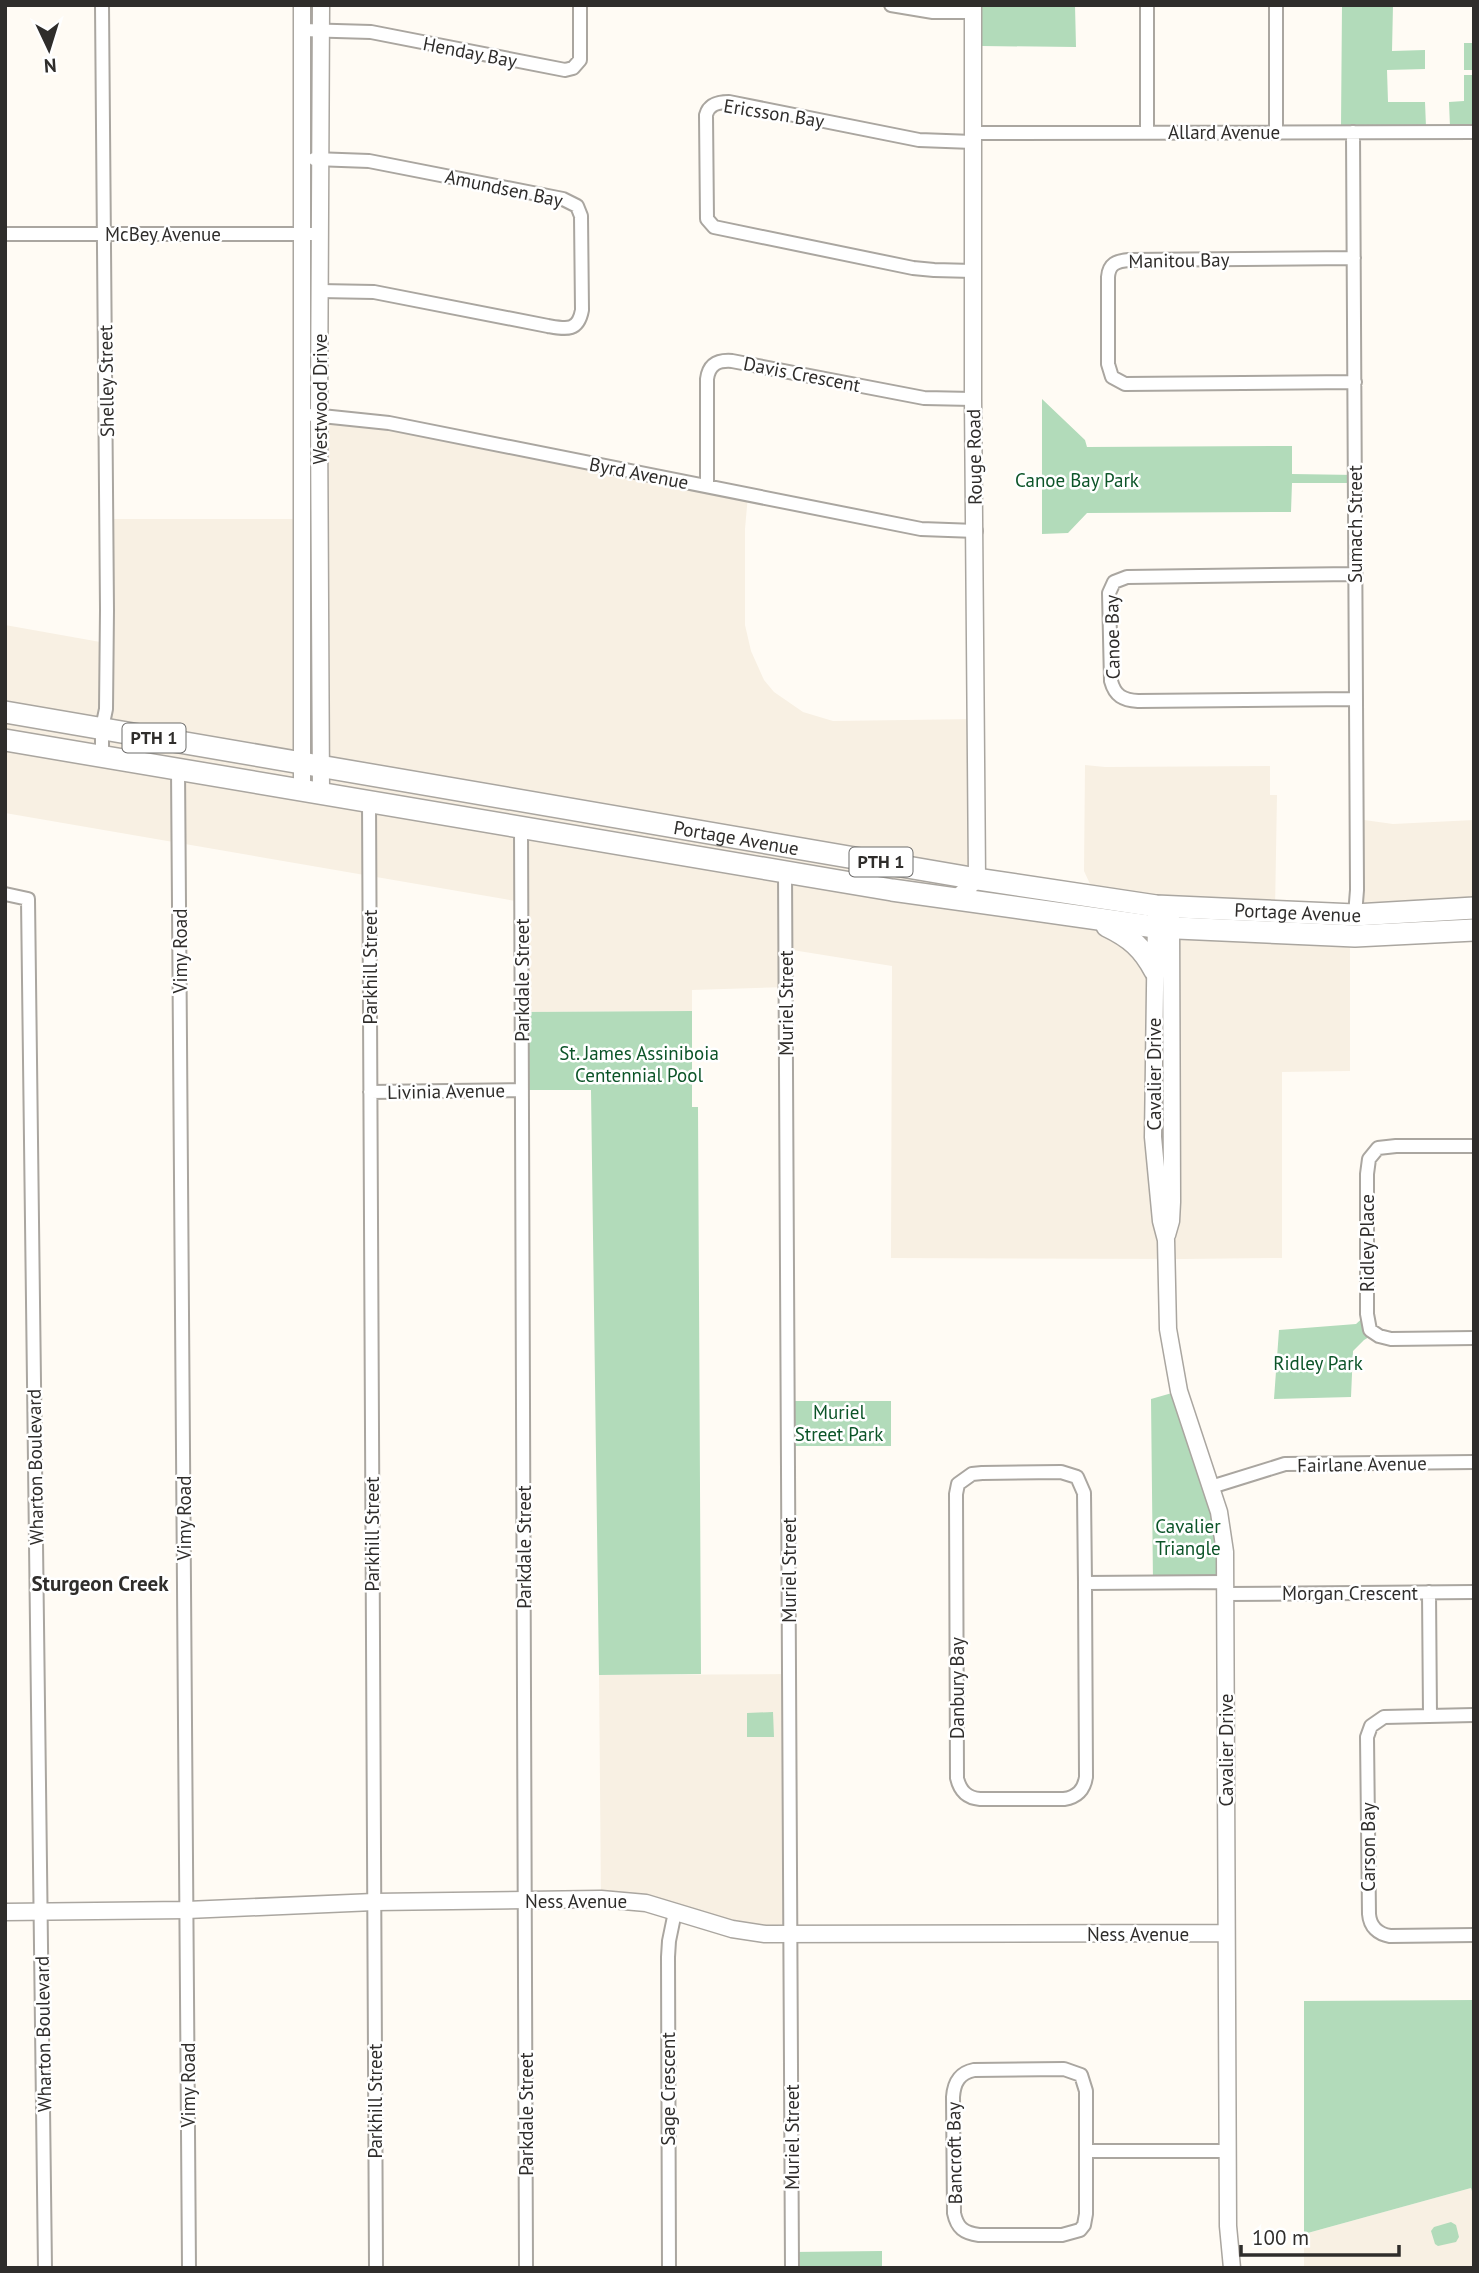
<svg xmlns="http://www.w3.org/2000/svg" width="1479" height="2273" font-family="'PT Sans',sans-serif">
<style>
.built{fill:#f8f0e3}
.green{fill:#b2dbba}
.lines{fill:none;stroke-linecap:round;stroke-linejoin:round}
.street-casing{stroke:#aaa6a0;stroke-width:16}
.secondary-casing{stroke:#aaa6a0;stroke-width:19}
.highway-casing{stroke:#aaa6a0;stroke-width:24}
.street{stroke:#fff;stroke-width:12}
.secondary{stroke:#fff;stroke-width:16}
.highway{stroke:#fff;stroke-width:21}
.labels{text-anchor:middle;stroke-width:5;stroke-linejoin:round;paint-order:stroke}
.shield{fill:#fff;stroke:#6d6c6b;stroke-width:2}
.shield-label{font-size:18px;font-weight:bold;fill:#2f2d2b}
.street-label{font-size:19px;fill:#2f2d2b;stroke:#fff}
.park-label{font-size:19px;fill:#0c5428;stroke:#fff}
.neighbourhood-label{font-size:21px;font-weight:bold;fill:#2f2d2b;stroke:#fff}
</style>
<rect width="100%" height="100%" fill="#fffbf4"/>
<path class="built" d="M319 416 748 495 745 529V625L751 651 764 680 774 692 803 712 833 721 977 719V879L957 899 1350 936V1071L1282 1072V1258L1182 1259 891 1258 892 966 786 949V987L692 990V1011L522 1012 521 902 5 813V625L106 643 107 519H302L303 763Z
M1085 765 1105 767 1270 766V795H1277L1275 911 1096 897 1084 871Z
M1357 819 1393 824 1474 820V908L1355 915Z
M790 1674 792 1934 601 1899 599 1675Z
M1471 2188 1474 2198V2268H1304V2234Z"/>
<path class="green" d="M981 5H1075L1076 47 982 46Z
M1342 5H1393L1392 51 1425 50V69L1387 70 1388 102H1425L1426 127H1341Z
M1464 43H1474V70H1464Z
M1464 75H1474V127H1450L1449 102 1464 101Z
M1042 399 1085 440 1087 447 1292 446V474L1356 475V483H1292L1291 512 1087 513 1068 533 1042 534Z
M692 1011V1107H698L701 1674 599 1675 591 1090H522V1012Z
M1367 1314 1374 1334 1364 1340 1353 1351 1351 1397 1274 1399 1279 1330 1356 1324Z
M1179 1391 1211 1487 1226 1582 1153 1583 1151 1399Z
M788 1401H891V1446H788Z
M773 1712 774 1737H747V1713Z
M1474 2000V2198L1471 2188 1304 2234V2001Z
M1451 2222 1456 2225 1459 2237 1456 2242 1438 2246 1435 2244 1431 2231 1434 2227Z
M882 2251V2268H792V2252Z"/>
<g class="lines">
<g class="street-casing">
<path id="street" d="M102 5 107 610 106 709 102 728V756
M891 5 933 12H973
M302 30 371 32 565 70 573 68 580 60V5
M1147 132V5
M1276 132V5
M1353 132 1357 890 1355 915
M973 133 1474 132
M314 159 369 161 563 199 577 206 581 216 582 310C578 332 566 329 548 326L374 292 320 291
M5 234H321
M1354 258 1129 260C1116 261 1109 264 1108 277V364L1112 377 1125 384 1355 382
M973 271 934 270 913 268 714 227 707 219 706 115C709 104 718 102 729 102L919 140 973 142
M312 415 389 423 921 529 976 531
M707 486V379C709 364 718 360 732 361L924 398 973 399
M1355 699 1138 701C1123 700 1115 696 1111 681L1109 593 1114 582 1127 577 1355 574
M178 769 189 2268
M369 801 376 2268
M521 827 526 2268
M785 872 792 2268
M5 894 28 899 45 2268
M370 1092 522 1090
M1474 1146H1396L1378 1148 1369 1159 1367 1174V1314L1370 1330 1379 1336 1391 1339 1474 1338
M1211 1487 1285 1464 1474 1462
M1085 1583 1084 1493 1077 1477 1061 1472 982 1473 972 1474 958 1484 956 1494 957 1778C960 1791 967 1798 980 1799H1064C1077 1797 1084 1790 1086 1777L1085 1583 1226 1582
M1429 1592 1430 1716
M1226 1594 1474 1592
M1474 1715 1384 1717 1371 1726 1367 1737 1369 1914C1370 1927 1378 1934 1390 1936L1474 1935
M1086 2151V2091L1081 2075 1064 2069 974 2070C959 2073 954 2083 953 2097L954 2213C957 2228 964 2233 979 2235H1062L1080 2230 1084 2225 1086 2214V2151H1228
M669 2268 668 1957 669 1941 675 1912"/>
</g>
<g class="secondary-casing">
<path id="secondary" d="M302 789V5
M321 793 319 416 321 5
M956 899 977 879 973 399V5
M1156 916 1153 1137 1161 1221 1166 1240 1168 1329 1179 1391 1219 1512 1225 1552 1228 2226 1232 2268
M1167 1235 1171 1221 1172 1202 1171 918
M5 1912 187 1910 374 1902 601 1899 646 1903 732 1929 765 1934 1226 1933"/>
</g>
<g class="highway-casing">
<g id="highway">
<path id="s1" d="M5 712 977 879 1156 906 1355 915 1474 908"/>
<path d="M5 740 892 890 1155 927 1355 936 1474 930"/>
<path d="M1107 926C1130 937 1143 948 1155 971"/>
</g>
</g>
<use href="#street" class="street"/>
<use href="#secondary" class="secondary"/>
<use href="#highway" class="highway"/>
</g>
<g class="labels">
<g class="shield">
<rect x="122.5" y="723.5" width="63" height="29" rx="5"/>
<rect x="849.5" y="847.5" width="63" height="29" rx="5"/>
</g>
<g class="shield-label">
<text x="154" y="744">PTH 1</text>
<text x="881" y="868">PTH 1</text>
</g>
<g class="street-label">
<text transform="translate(470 52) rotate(11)" y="7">Henday Bay</text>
<text transform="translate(774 113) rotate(9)" y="7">Ericsson Bay</text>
<text x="1224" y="139">Allard Avenue</text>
<text transform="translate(504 188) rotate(12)" y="7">Amundsen Bay</text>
<text x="163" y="241">McBey Avenue</text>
<text transform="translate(1179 260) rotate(-1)" y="7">Manitou Bay</text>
<text transform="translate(802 374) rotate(11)" y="7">Davis Crescent</text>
<text transform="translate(106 381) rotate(-91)" y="7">Shelley Street</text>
<text transform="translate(320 399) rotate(-90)" y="7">Westwood Drive</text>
<text transform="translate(974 457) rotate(-91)" y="7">Rouge Road</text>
<text transform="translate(639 473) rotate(11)" y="7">Byrd Avenue</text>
<text transform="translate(1355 524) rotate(-90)" y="7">Sumach Street</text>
<text transform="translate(1112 637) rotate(-91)" y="7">Canoe Bay</text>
<text dy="7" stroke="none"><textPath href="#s1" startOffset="742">Portage Avenue</textPath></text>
<text dy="7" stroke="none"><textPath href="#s1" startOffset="1309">Portage Avenue</textPath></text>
<text transform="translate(180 951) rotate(-90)" y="7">Vimy Road</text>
<text transform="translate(370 967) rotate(-90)" y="7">Parkhill Street</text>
<text transform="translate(522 980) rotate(-90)" y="7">Parkdale Street</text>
<text transform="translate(786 1003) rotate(-90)" y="7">Muriel Street</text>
<text transform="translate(1154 1074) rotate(-90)" y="7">Cavalier Drive</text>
<text transform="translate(446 1091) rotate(-1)" y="7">Livinia Avenue</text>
<text transform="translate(1367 1243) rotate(-90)" y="7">Ridley Place</text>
<text transform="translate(1362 1464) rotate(-1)" y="7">Fairlane Avenue</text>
<text transform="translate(35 1467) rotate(-91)" y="7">Wharton Boulevard</text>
<text transform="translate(184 1518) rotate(-90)" y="7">Vimy Road</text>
<text transform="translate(372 1534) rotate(-90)" y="7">Parkhill Street</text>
<text transform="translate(524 1547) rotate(-90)" y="7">Parkdale Street</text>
<text transform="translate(789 1570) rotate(-90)" y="7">Muriel Street</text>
<text x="1350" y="1600">Morgan Crescent</text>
<text transform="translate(957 1688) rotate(-90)" y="7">Danbury Bay</text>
<text transform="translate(1226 1750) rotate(-90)" y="7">Cavalier Drive</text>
<text transform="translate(1368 1847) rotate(-90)" y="7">Carson Bay</text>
<text x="576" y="1908">Ness Avenue</text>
<text x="1138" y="1941">Ness Avenue</text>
<text transform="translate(43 2034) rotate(-91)" y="7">Wharton Boulevard</text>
<text transform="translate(188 2085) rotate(-90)" y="7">Vimy Road</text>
<text transform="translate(668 2089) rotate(-90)" y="7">Sage Crescent</text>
<text transform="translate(375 2101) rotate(-90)" y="7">Parkhill Street</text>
<text transform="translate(526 2114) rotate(-90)" y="7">Parkdale Street</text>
<text transform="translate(792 2137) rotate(-90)" y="7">Muriel Street</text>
<text transform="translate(954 2153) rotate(-91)" y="7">Bancroft Bay</text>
</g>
<g class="park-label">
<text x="1077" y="487">Canoe Bay Park</text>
<text x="639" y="1060">St. James Assiniboia<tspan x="639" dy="22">Centennial Pool</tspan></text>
<text x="1318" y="1370">Ridley Park</text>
<text x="839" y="1419">Muriel<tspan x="839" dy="22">Street Park</tspan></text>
<text x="1188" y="1533">Cavalier<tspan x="1188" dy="22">Triangle</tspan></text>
</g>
<g class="neighbourhood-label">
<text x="100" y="1591">Sturgeon Creek</text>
</g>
</g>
<rect width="1479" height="2273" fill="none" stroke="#2f2d2b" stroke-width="14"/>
<g transform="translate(49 49) rotate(176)" stroke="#ffffff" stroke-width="5" paint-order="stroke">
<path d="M0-5L12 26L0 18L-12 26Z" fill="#2f2d2b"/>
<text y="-10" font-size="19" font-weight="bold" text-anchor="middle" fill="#2f2d2b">N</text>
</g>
<path d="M1241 2245v10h158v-10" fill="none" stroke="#2f2d2b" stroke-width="3.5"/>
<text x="1252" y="2245" font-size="21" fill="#2f2d2b" stroke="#ffffff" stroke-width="5" paint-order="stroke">100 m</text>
</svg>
